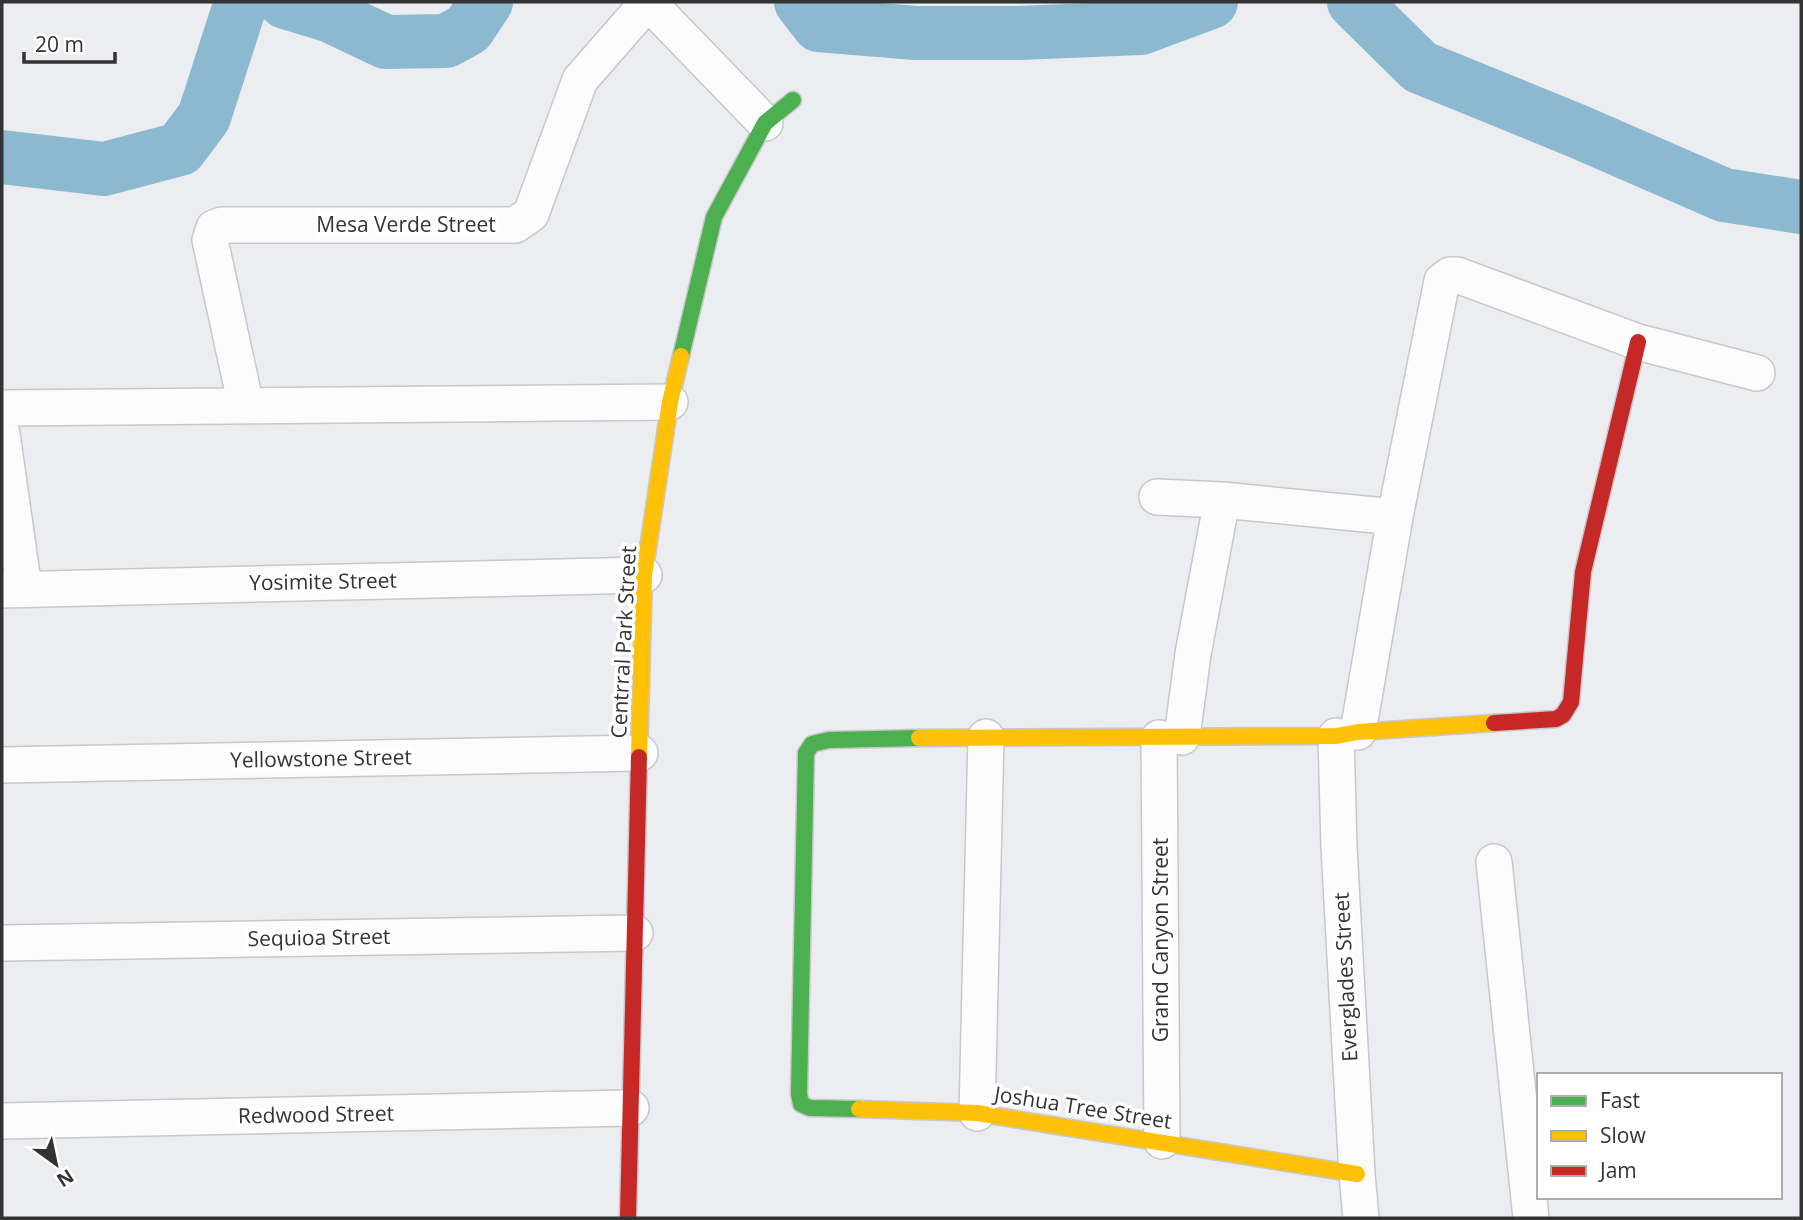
<svg xmlns="http://www.w3.org/2000/svg" width="1803" height="1220" font-family="'Open Sans',sans-serif">
<style>
.lines{fill:none;stroke-linecap:round;stroke-linejoin:round}
.river{stroke:#8cb9cf;stroke-width:54}
.street-casing{stroke:#c7c8ca;stroke-width:38}
.fast-casing{stroke:#c7c8ca;stroke-width:19}
.slow-casing{stroke:#c7c8ca;stroke-width:19}
.jam-casing{stroke:#c7c8ca;stroke-width:19}
.street{stroke:#fcfcfd;stroke-width:35}
.fast{stroke:#4caf50;stroke-width:16}
.slow{stroke:#ffc107;stroke-width:16}
.jam{stroke:#c62828;stroke-width:16}
.labels{text-anchor:middle;stroke-width:7;stroke-linejoin:round;paint-order:stroke}
.street-label{font-size:21px;fill:#333334;stroke:#fff}
</style>
<rect width="100%" height="100%" fill="#ecedf0"/>
<g class="lines">
<path class="river" d="M285 2 331 16 386 42 446 41 468 29 486 2
M801 2 819 25 916 33H1019L1141 28 1211 2
M1354 2 1420 67 1577 131 1724 195 1801 207
M2 157 104 169 180 149 204 117 241 2"/>
<g class="street-casing">
<path id="street" d="M648 2 765 123
M246 406 210 240 214 228 222 225H515L531 214 580 80 648 2
M2 408 670 402
M2 434 24 589
M1157 497 1222 500 1395 517
M2 590 644 575
M1358 732 1395 517 1442 281 1450 275H1457L1638 342 1757 373
M1336 736 1339 847 1357 1174 1361 1218
M1182 737 1193 654 1222 500
M1159 738 1162 1141
M2 765 640 753
M1494 862 1531 1218
M2 943 635 933
M977 1113 986 737
M2 1121 631 1108"/>
</g>
<g class="fast-casing">
<path id="fast" d="M681 356 714 217 765 123 793 100
M859 1109 810 1108 801 1104 799 1094 806 753 812 744 829 740 919 738"/>
</g>
<g class="slow-casing">
<path id="slow" d="M919 738 1336 736 1358 732 1494 723
M639 757 644 575 670 402 681 356
M859 1109 977 1113 1357 1174"/>
</g>
<g class="jam-casing">
<path id="jam" d="M1494 723 1556 719 1563 715 1571 702 1583 572 1638 342
M628 1218 639 757"/>
</g>
<use href="#street" class="street"/>
<use href="#fast" class="fast"/>
<use href="#slow" class="slow"/>
<use href="#jam" class="jam"/>
</g>
<g class="labels">
<g class="street-label">
<text x="406" y="232">Mesa Verde Street</text>
<text transform="translate(323 582) rotate(-1)" y="7">Yosimite Street</text>
<text transform="translate(624 642) rotate(-87)" y="7">Centrral Park Street</text>
<text transform="translate(321 759) rotate(-1)" y="7">Yellowstone Street</text>
<text transform="translate(319 938) rotate(-1)" y="7">Sequioa Street</text>
<text transform="translate(1161 940) rotate(-90)" y="7">Grand Canyon Street</text>
<text transform="translate(1346 977) rotate(-93)" y="7">Everglades Street</text>
<text transform="translate(1083 1108) rotate(9)" y="7">Joshua Tree Street</text>
<text transform="translate(316 1115) rotate(-1)" y="7">Redwood Street</text>
</g>
</g>
<rect width="1803" height="1220" fill="none" stroke="#333334" stroke-width="7"/>
<rect x="1537" y="1073" width="245" height="126" fill="#ffffff" stroke="#adadae" stroke-width="2"/>
<rect x="1551" y="1096" width="35" height="10" fill="#4caf50" stroke="#adadae" stroke-width="2"/>
<text x="1600" y="1108" font-size="21" fill="#333334">Fast</text>
<rect x="1551" y="1131" width="35" height="10" fill="#ffc107" stroke="#adadae" stroke-width="2"/>
<text x="1600" y="1143" font-size="21" fill="#333334">Slow</text>
<rect x="1551" y="1166" width="35" height="10" fill="#c62828" stroke="#adadae" stroke-width="2"/>
<text x="1600" y="1178" font-size="21" fill="#333334">Jam</text>
<g transform="translate(56 1164) rotate(147)" stroke="#ffffff" stroke-width="5" paint-order="stroke">
<path d="M0-5L12 26L0 18L-12 26Z" fill="#333334"/>
<text y="-10" font-size="19" font-weight="bold" text-anchor="middle" fill="#333334">N</text>
</g>
<path d="M24 52v10h91v-10" fill="none" stroke="#333334" stroke-width="3.5"/>
<text x="35" y="52" font-size="21" fill="#333334" stroke="#ffffff" stroke-width="5" paint-order="stroke">20 m</text>
</svg>
